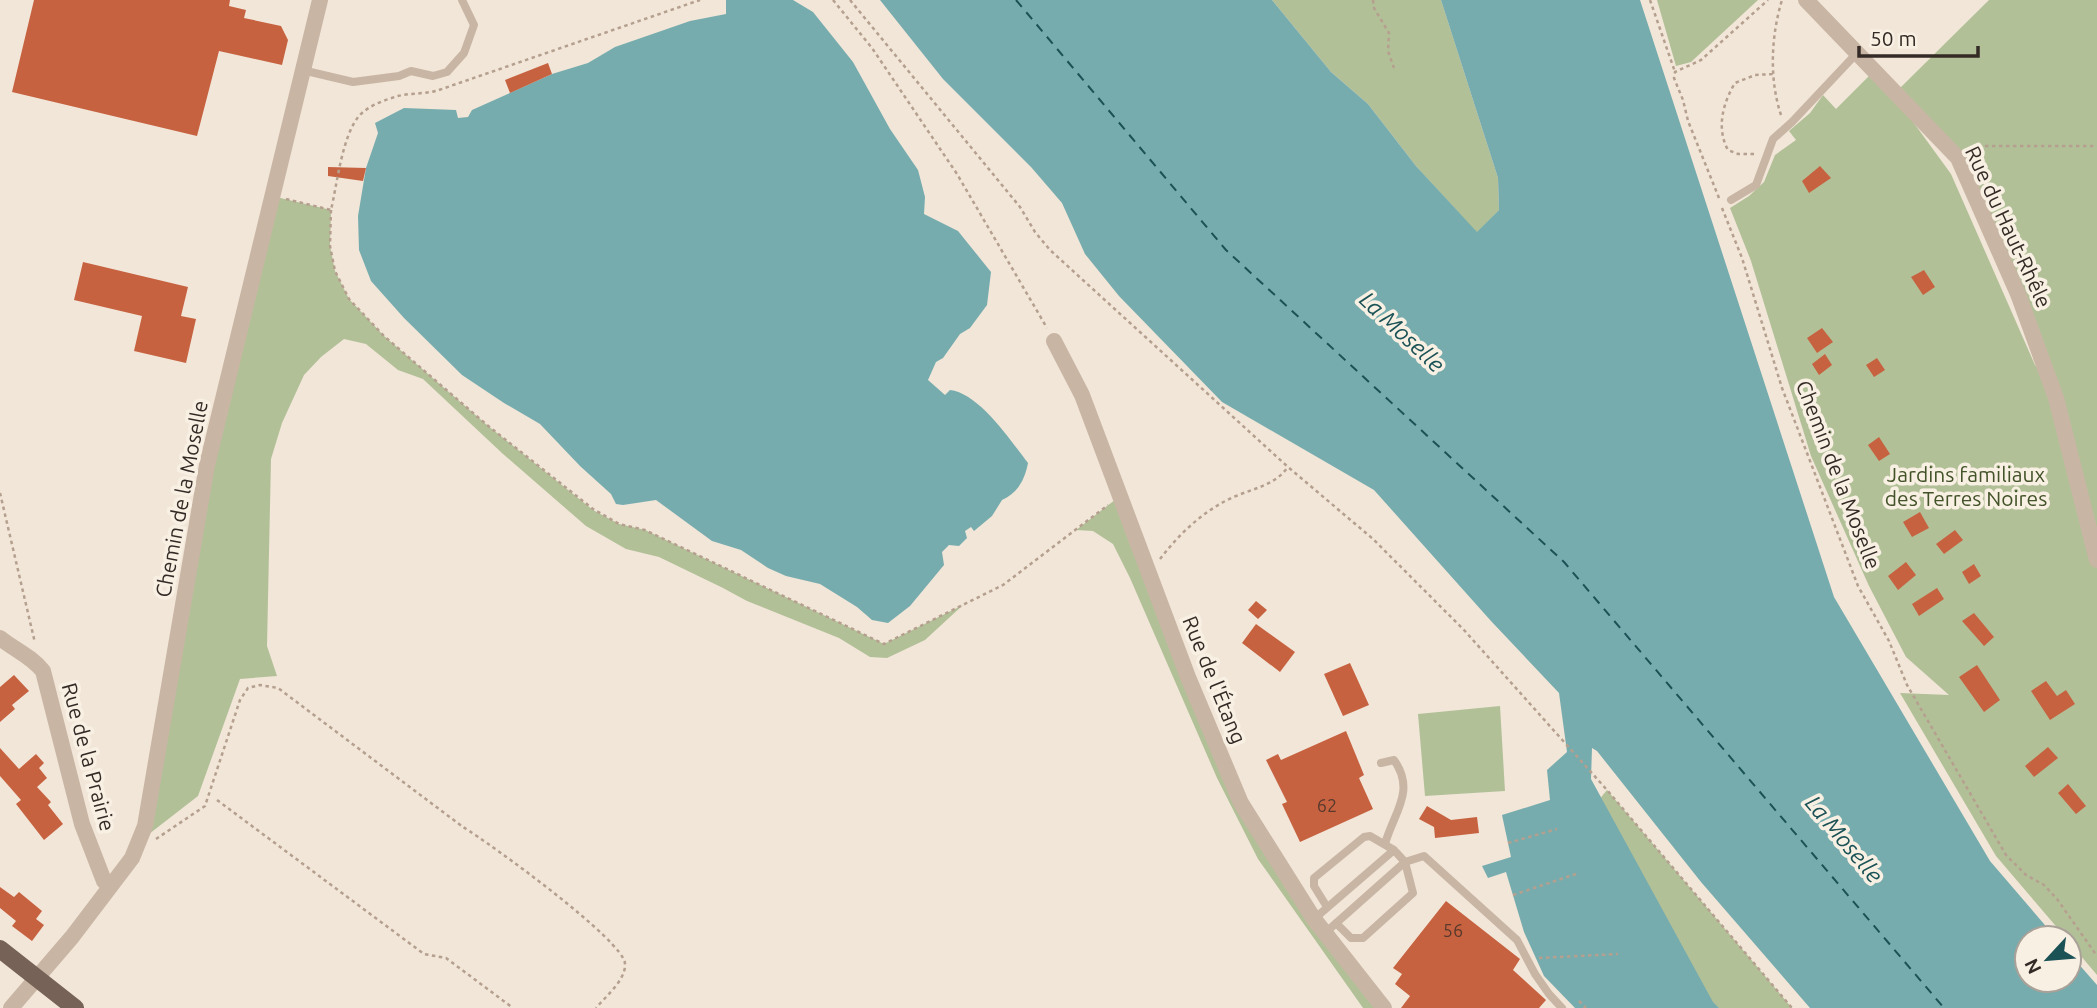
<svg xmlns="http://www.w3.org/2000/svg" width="2097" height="1008" font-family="Ubuntu,sans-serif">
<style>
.green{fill:#b2c098}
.water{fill:#77acae}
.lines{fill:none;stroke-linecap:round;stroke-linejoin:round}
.ferry{stroke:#1b5256;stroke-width:2;stroke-dasharray:9 7;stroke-linecap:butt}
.building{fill:#c76240}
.path{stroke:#b59f8e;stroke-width:2.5;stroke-dasharray:3.5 3.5;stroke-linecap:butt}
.service{stroke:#c9b5a4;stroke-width:8}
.minor{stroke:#c9b5a4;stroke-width:16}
.primary{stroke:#776257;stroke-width:18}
.labels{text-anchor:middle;stroke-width:7;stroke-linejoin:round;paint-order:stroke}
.number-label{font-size:18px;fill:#59392c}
.street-label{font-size:21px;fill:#342b26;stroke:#f9f0e4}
.park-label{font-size:21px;fill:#435329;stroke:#f9f0e4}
.water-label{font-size:23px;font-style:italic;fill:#1b5256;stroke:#f9f0e4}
</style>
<rect width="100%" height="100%" fill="#f1e6d8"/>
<path class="green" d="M1272 0H1441L1498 178 1499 210 1477 233 1416 166 1368 104 1331 72Z
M1657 0H1758L1691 62 1676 66Z
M1989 0H2097V975L2069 942V938H2066L1996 856 1900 693 1949 695 1906 657 1869 586 1811 456 1751 261 1730 208 1749 196 1764 182 1775 155 1796 140 1789 131 1810 113 1823 95 1836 109 1871 74 1911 119 1951 174 2035 365 2057 393 1968 177 1899 89Z
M272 196 331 210 330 246 335 271 349 299 384 336 487 425 593 510 619 524 645 530 884 644 963 605 925 640 887 658 870 657 839 638 747 601 723 588 659 557 626 549 586 526 503 454 423 379 398 370 366 344 344 339 321 357 304 375 282 423 271 459 267 646 277 676 240 679 198 796 140 841 207 465Z
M1120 496 1241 803 1385 1008H1363L1258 859 1217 778 1130 578 1113 544 1093 531 1076 530Z
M1500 706 1505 791 1425 796 1418 714Z
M1607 790 1792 1008H1675L1598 801Z"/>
<path class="water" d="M726 0H793L813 12 853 62 890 129 918 170 925 197 924 214 958 231 991 272 987 305 970 328 960 334 943 358 936 362 928 380 945 395 950 390C979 393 1011 441 1028 463 1025 479 1018 493 1002 500L992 516 974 531 971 527 965 531 967 538 959 546 949 545 942 552 944 565 910 606 888 623 872 620 857 607 820 584 786 576 768 568 741 550 712 541 656 500 623 505 616 504 611 494 580 466 540 424 504 403 462 375 404 318 371 281 359 250 358 216 366 168 378 133 375 123 404 108 456 110 458 118 468 117 472 110 552 74 588 63 615 47 690 21 726 14Z
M880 0H1272L1331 72 1368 104 1416 166 1477 232 1499 210 1498 178 1441 0H1640L1834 597 1990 861 2056 938H2027V980H2069V953L2097 985V1008H1810L1701 882 1597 751 1592 748 1591 779 1713 1002 1719 1008H1575L1544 976 1524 932 1506 872 1488 878 1482 866 1511 857 1502 815 1550 800 1547 770 1567 752 1559 693 1491 621 1374 490 1222 402 1119 296 1085 254 1062 203 1031 167 943 79Z"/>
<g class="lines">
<path class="ferry" d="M1016 0 1226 250 1564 562 1944 1008"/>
</g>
<path class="building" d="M34 0H230L229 6 246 10 244 18 281 26 288 40 282 65 219 51 197 136 12 92Z
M548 63 552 74 510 93 505 80Z
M1820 166 1831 178 1809 193 1802 181Z
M328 167 366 168 363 181 328 176Z
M83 262 188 287 181 316 196 319 186 363 134 351 142 316 74 300Z
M1924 270 1935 287 1923 295 1911 277Z
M1822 328 1833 342 1817 353 1807 338Z
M1825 354 1832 365 1819 375 1812 364Z
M1877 358 1885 370 1874 377 1866 365Z
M1879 437 1890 454 1879 461 1868 445Z
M1920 512 1929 528 1912 537 1903 522Z
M1955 530 1963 540 1944 554 1936 544Z
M1906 562 1916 575 1898 590 1888 576Z
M1974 564 1981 576 1969 584 1962 572Z
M1937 588 1944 599 1919 616 1912 604Z
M1256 601 1267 610 1258 619 1248 610Z
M1974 613 1994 637 1984 646 1962 621Z
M1256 624 1295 652 1280 672 1242 643Z
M1350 663 1369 705 1343 716 1324 674Z
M1977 665 2000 700 1984 712 1959 677Z
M14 675 29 691 12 705 15 709 0 722V687Z
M2046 681 2057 696 2066 690 2075 704 2050 720 2031 691Z
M1346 731 1364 775 1359 778 1373 809 1300 842 1282 804 1287 802 1266 760 1278 754 1281 760Z
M2048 747 2058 758 2034 777 2025 766Z
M0 748 19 769 36 754 44 763 39 768 47 778 37 787 51 802 48 805 63 824 44 840 16 804 21 800 0 776Z
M2068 784 2086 806 2076 814 2058 793Z
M1427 806 1451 820 1477 817 1479 833 1435 838 1434 827 1419 819Z
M0 887 14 897 19 892 42 911 36 919 44 925 32 941 12 926 16 921 0 908Z
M1446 901 1520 959 1513 970 1546 1000 1539 1008H1401L1410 996 1395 984 1402 974 1393 968Z"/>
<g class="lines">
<path class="path" d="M833 0 872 48 957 174 1047 328
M850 0 1020 207 1035 232 1050 250 1288 467 1373 539 1464 630 1607 790 1792 1008
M1373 0 1374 8 1389 33 1388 51 1394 68
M1650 0 1675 72
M1781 115C1769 79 1771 36 1782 0
M1972 150 1979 146H2097
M1754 154H1738L1728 150C1716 128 1723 103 1735 83L1755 75 1773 74
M1719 198 1688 121 1683 100 1674 78 1675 72 1701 60 1768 0
M286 199 331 210C337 185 342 136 359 116 369 105 385 100 398 96 410 93 424 94 436 91L700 0
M1722 208 1742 258 1782 388 1858 586 1889 641 1907 685 2006 855 2026 875 2044 885 2057 899 2097 956
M331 210 330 246 335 271 349 299 384 336 487 425 593 509 619 524 645 530 884 644 1003 585 1108 505
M0 493 35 643
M1160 559C1180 533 1205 509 1236 496 1255 488 1275 485 1288 467
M217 800 424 954 446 958 513 1008
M156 839 205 806 240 700 248 688 260 685 278 688 463 827C488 842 625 941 625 964 626 980 605 997 596 1008
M1508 843 1557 829
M1513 895 1579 873
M1539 958 1618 954
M1579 1001 1586 1008"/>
<path class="service" d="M302 70 353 82 399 76 411 71 433 76 447 72 464 53 474 25 462 0
M1731 200 1756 185 1773 139 1792 122 1857 53
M1381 763 1394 760C1416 791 1394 812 1385 844
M1327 907 1314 886V878L1364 837 1370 836 1394 850
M1314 919 1394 850 1405 862 1424 856 1517 940 1535 974 1549 994 1562 1008
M1325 933 1405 862 1413 893 1363 938H1351L1336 923"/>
<path class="minor" d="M1806 0 1958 158 2018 294 2056 398 2097 560
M1054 341 1082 395 1188 677 1241 803 1314 919 1384 1008
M0 638C15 650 31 656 43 671L82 824 104 881 109 887
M11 1008 72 937 132 858 145 826 207 465 320 0"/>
<path class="primary" d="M0 949 75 1008"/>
</g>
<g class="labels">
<g class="number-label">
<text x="1327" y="812">62</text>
<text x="1453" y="937">56</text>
</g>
<g class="street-label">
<text transform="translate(2008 227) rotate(65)" y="7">Rue du Haut-Rhêle</text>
<text transform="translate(1838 475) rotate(69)" y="7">Chemin de la Moselle</text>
<text transform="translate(182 499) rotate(-79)" y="7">Chemin de la Moselle</text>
<text transform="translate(1214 680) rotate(68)" y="7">Rue de l'Étang</text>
<text transform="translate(88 757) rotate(75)" y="7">Rue de la Prairie</text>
</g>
<g class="park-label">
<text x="1966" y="482">Jardins familiaux<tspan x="1966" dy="24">des Terres Noires</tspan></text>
</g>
<g class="water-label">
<text transform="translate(1402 332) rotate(43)" y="8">La Moselle</text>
<text transform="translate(1844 839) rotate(50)" y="8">La Moselle</text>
</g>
</g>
<g transform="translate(2048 959) rotate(244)"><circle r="33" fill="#f9f0e4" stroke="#aaa198" stroke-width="2"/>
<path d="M0-5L12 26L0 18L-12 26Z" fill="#1b5256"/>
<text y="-10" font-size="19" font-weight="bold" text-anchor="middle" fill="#342b26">N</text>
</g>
<path d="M1859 46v10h119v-10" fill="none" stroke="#342b26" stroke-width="3.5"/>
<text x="1870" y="46" font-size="21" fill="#342b26" stroke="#f9f0e4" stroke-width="5" paint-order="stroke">50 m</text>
</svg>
